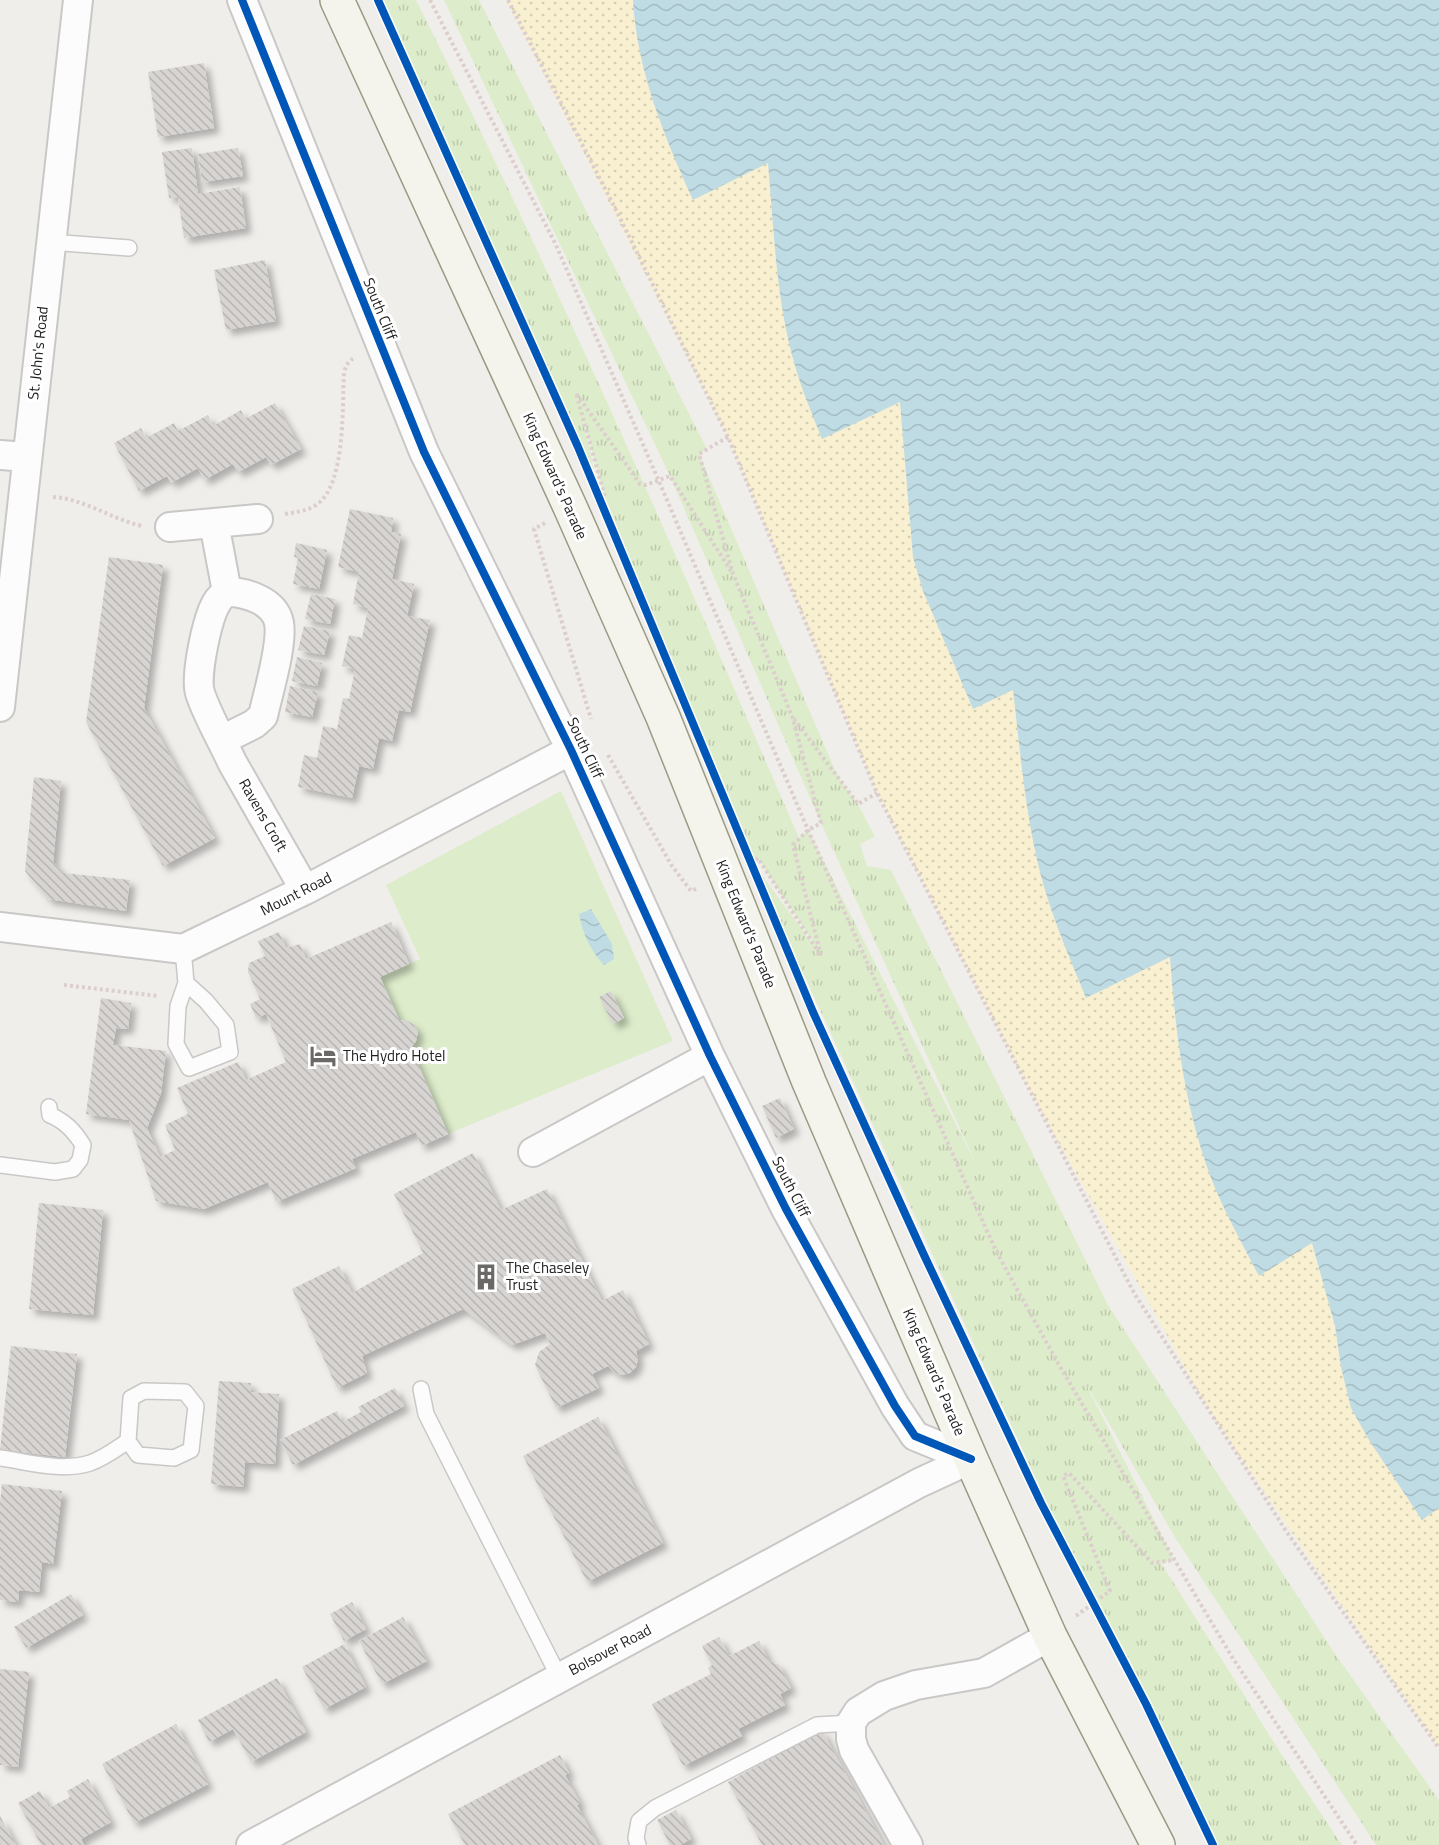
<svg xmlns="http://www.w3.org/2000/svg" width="1439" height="1845" font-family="'Titillium Web',sans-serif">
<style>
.grass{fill:url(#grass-tufts);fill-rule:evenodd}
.sand{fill:url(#sand-dots)}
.garden{fill:#ddeccb}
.water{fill:url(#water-waves)}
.building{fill:url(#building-back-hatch);filter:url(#shadow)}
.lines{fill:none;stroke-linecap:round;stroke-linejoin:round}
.lane-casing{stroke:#c9c8c7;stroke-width:18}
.street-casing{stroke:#c9c8c7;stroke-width:32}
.secondary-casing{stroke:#999a82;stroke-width:36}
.path{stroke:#dccecd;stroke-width:4;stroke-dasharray:3 3;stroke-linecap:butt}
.lane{stroke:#fdfcfc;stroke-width:15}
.street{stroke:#fdfcfc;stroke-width:28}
.secondary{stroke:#f4f4ed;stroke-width:33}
.cycleway-casing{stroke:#fff;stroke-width:11}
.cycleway{stroke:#0057b8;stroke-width:8}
.labels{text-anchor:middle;stroke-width:6;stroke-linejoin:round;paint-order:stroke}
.street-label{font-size:15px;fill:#222;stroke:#fff}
.poi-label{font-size:15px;fill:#222;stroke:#fff;text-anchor:start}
</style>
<defs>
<pattern id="grass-tufts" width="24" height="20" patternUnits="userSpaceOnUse" patternTransform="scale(1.5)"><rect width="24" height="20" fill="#ddeccb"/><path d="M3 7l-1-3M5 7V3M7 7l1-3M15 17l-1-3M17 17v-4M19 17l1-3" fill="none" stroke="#bdcaae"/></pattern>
<pattern id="sand-dots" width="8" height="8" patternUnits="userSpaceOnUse" patternTransform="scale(1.5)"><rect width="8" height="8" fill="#f8f0d0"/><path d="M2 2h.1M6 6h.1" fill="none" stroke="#d4ceb2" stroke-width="1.8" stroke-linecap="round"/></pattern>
<pattern id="water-waves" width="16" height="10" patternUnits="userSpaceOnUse" patternTransform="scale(1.5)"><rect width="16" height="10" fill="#bfdbe3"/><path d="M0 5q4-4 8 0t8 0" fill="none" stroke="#a4bcc2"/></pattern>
<pattern id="building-back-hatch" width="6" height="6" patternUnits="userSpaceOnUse" patternTransform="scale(1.5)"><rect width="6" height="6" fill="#d7d4d2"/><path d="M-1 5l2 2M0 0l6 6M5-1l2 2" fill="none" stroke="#b8b6b4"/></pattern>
<filter id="shadow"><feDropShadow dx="5.5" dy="5.5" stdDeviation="3" flood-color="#0004"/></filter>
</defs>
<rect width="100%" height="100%" fill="#f0eeeb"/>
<path class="grass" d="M377 0H416C554 275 677 556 799 838L808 830 977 1166 821 823 670 476 444 0H479L707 449 699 454 838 777 858 804 875 837 860 844 867 866 891 870 1108 1305 1333 1651 1439 1800V1845H1376L1176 1539 1085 1382 1174 1560 1161 1563 1280 1752 1342 1845H1216L1093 1603 752 862 605 497 581 412 601 500ZM758 859 814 943 813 944 752 862Z"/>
<path class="sand" d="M506 0H862L1439 988V1748L1211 1414 1030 1091 877 793 728 437Z"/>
<path class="garden" d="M561 791 673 1041 448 1134 411 1048 416 1041 418 1032C413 1023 409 1020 399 1020L380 977 420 959 386 885Z"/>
<path class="water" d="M633 0H1439V1508L1422 1520 1369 1440 1351 1408 1341 1367 1335 1326 1312 1243 1259 1276C1240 1239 1219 1203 1206 1164 1183 1097 1175 1027 1170 957L1086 998C1072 963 1056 927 1045 890 1026 826 1021 757 1013 690L973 709 923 591 913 557 900 402 822 439C813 416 803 393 796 369 776 303 774 231 768 163L693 200C664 136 637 71 633 0Z
M591 909 612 944 614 959 604 965C590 950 583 934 579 914Z"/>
<path class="building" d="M204 63 214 128 158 137 148 72Z
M192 148 198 194 240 187 246 228 184 238 178 197 169 198 162 152Z
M238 148 243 176 202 182 198 154Z
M265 260 276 321 226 330 214 270Z
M275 403 301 449 271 465 266 457 238 472 233 464 204 480 198 468 171 483 167 476 139 491 114 443 141 428 146 438 174 423 178 431 208 415 213 426 241 410 245 419Z
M350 509 393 518 391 532 401 534 392 579 414 584 407 616 430 620 410 712 399 710 392 741 379 738 373 769 359 766 352 798 298 787 304 755 317 758 323 726 337 729 343 698 349 699 355 669 342 666 349 635 362 638 368 608 353 604 359 572 338 567Z
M296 543 327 550 319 589 293 584 298 558 294 557Z
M109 557 163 565 144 708 215 838 163 866 86 722Z
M311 594 335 599 330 624 305 619Z
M304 626 330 631 324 655 298 650Z
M297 657 322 663 317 686 292 681Z
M290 686 318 692 312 717 285 712Z
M34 777 61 781 53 862 63 873 130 880 126 911 48 899 25 871Z
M391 922 409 964 380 977 399 1020H406L413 1024 418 1032 416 1041 411 1048 448 1134 421 1146 416 1132 352 1159 356 1168 276 1202 268 1182 204 1209 156 1201 129 1120 86 1114 101 998 131 1003 128 1029 116 1028 113 1045 166 1051 161 1093 147 1128 160 1157 175 1150 165 1125 188 1114 177 1088 238 1062 246 1080 286 1062 266 1014 256 1018 250 1004 260 999 248 972 249 963 265 956 258 941 279 932 286 948 300 944 306 959Z
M611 991 624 1018 613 1024 599 997Z
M780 1098 794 1129 776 1138 762 1106Z
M473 1153 501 1210 547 1189 602 1301 623 1290 649 1344 636 1351 638 1359 636 1367 630 1373 621 1375 614 1372 608 1366 592 1374 599 1388 556 1408 535 1365 539 1352 550 1344 545 1333 512 1345 463 1309 362 1356 367 1373 337 1388 292 1289 339 1266 352 1293 423 1253 394 1194Z
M39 1203 103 1210 93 1315 29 1309Z
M11 1346 77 1354 65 1457 0 1450Z
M219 1381 251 1383 250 1392 279 1394 275 1464 245 1462 243 1487 211 1484Z
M395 1388 404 1406 293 1465 280 1440 337 1411 342 1422 361 1412 358 1407Z
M598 1417 663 1543 587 1582 523 1456Z
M2 1484 62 1491 53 1564 42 1562 39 1592 19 1590 18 1602 0 1600V1503Z
M71 1594 83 1615 26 1648 14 1627Z
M352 1602 366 1629 344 1641 330 1614Z
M403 1617 427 1661 382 1684 359 1641Z
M719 1637 729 1656 759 1641 769 1661 779 1665 791 1688 780 1694 785 1705 738 1729 742 1736 683 1766 652 1704 711 1674 708 1668 712 1665 702 1646Z
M344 1644 366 1687 324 1709 302 1667Z
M0 1669 29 1672 18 1767 0 1765Z
M277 1678 306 1732 251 1762 233 1729 209 1742 198 1720Z
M176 1724 208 1784 134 1823 102 1764Z
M822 1730 884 1845H762L728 1782Z
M560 1755 569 1773 565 1775 580 1803 577 1805 598 1845H465L448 1814Z
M88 1779 111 1822 81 1839 84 1845H41L18 1803 40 1791 49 1808 70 1797 67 1791Z
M676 1810 691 1839 680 1845H670L657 1820Z
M0 1816 16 1845H0Z"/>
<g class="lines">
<g class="lane-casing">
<path id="lane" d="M50 242 129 248
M183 949 186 983 178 1006 176 1044 189 1068 230 1052 226 1025 206 1001 186 983
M0 1165 55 1172 73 1169 80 1160 83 1145C74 1131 66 1122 50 1115L49 1107
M421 1389 426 1414 559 1677
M144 1391 185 1392 196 1406 191 1450 174 1458 138 1455 128 1441 131 1398Z
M0 1458C29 1462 62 1472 90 1463 104 1458 116 1449 128 1441
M638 1845 636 1838 639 1821 655 1808 817 1725 851 1723"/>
</g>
<g class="street-casing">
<path id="street" d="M242 0 424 452 571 750 710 1056 786 1209 895 1406 915 1436 971 1459
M0 455 27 457
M214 523 227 592
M170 527 258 519
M0 707 78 0
M222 740 254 724 263 716C268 693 283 644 279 623 275 601 246 592 227 592 223 595 219 598 217 602 207 618 195 676 200 693 208 717 222 740 232 762L305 890
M0 927 183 949 305 890 571 750
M533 1152 710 1056
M251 1845 919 1483 971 1459
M908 1845 854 1750 851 1739V1723L858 1712 884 1696 916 1685 984 1673 1050 1636"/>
</g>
<g class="secondary-casing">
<path id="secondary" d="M337 0 571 509 663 717 809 1082 971 1459 1050 1636 1158 1845"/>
</g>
<path class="path" d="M430 0 556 245 658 479 808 830 996 1251 1059 1365 1232 1657 1357 1845
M508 0 617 212 728 437 877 793 1134 1293 1288 1534 1439 1748
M728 437 699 454 733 574 792 716 821 823 808 830 793 845 821 956 758 858 754 861
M53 497C85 499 111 519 142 526
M601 500 605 497 576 393 640 484 646 485 670 476 733 574
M285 514C296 512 307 511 316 505 346 486 342 407 344 373 346 365 348 361 356 357
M545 523 534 529 591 719
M794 719 858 804 877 793
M608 755 672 866 691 891 698 888
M64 985 158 996
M1076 1616 1110 1591 1063 1476 1069 1473 1152 1563 1174 1560"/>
<use href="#lane" class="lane"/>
<use href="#street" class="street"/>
<use href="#secondary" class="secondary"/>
<g class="cycleway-casing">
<path id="cycleway" d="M242 0 424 452 571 750 710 1056 786 1209 895 1406 915 1436 971 1459
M378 0 578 447 813 1012 924 1255 1041 1503 1146 1704 1213 1845"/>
</g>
<use href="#cycleway" class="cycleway"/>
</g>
<defs>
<g id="hotel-bare" transform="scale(2.07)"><path d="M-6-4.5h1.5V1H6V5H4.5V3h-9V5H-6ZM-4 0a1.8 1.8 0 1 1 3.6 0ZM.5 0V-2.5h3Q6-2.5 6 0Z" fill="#6a6968" stroke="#fff" stroke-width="2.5" paint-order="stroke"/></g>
<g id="building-bare" transform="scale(2.07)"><path d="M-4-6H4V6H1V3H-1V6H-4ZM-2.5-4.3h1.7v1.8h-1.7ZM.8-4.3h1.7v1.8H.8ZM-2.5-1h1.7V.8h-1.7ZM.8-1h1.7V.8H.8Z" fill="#6a6968" stroke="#fff" stroke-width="2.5" paint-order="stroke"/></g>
</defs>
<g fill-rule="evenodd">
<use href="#hotel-bare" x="323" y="1056"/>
<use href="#building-bare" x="486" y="1277"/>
</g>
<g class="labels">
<g class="street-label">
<text transform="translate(380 309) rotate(68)" y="5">South Cliff</text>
<text transform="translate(38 353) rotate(-84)" y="5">St. John's Road</text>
<text transform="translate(555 476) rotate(66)" y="5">King Edward's Parade</text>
<text transform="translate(585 748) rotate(65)" y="5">South Cliff</text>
<text transform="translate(263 815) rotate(60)" y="5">Ravens Croft</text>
<text transform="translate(296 894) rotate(-27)" y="5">Mount Road</text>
<text transform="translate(746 924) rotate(68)" y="5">King Edward's Parade</text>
<text transform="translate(791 1187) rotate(63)" y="5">South Cliff</text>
<text transform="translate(934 1372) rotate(67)" y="5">King Edward's Parade</text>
<text transform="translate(610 1650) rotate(-28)" y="5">Bolsover Road</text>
</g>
<g class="poi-label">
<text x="343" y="1061">The Hydro Hotel</text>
<text x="506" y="1273">The Chaseley<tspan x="506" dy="17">Trust</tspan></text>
</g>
</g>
</svg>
